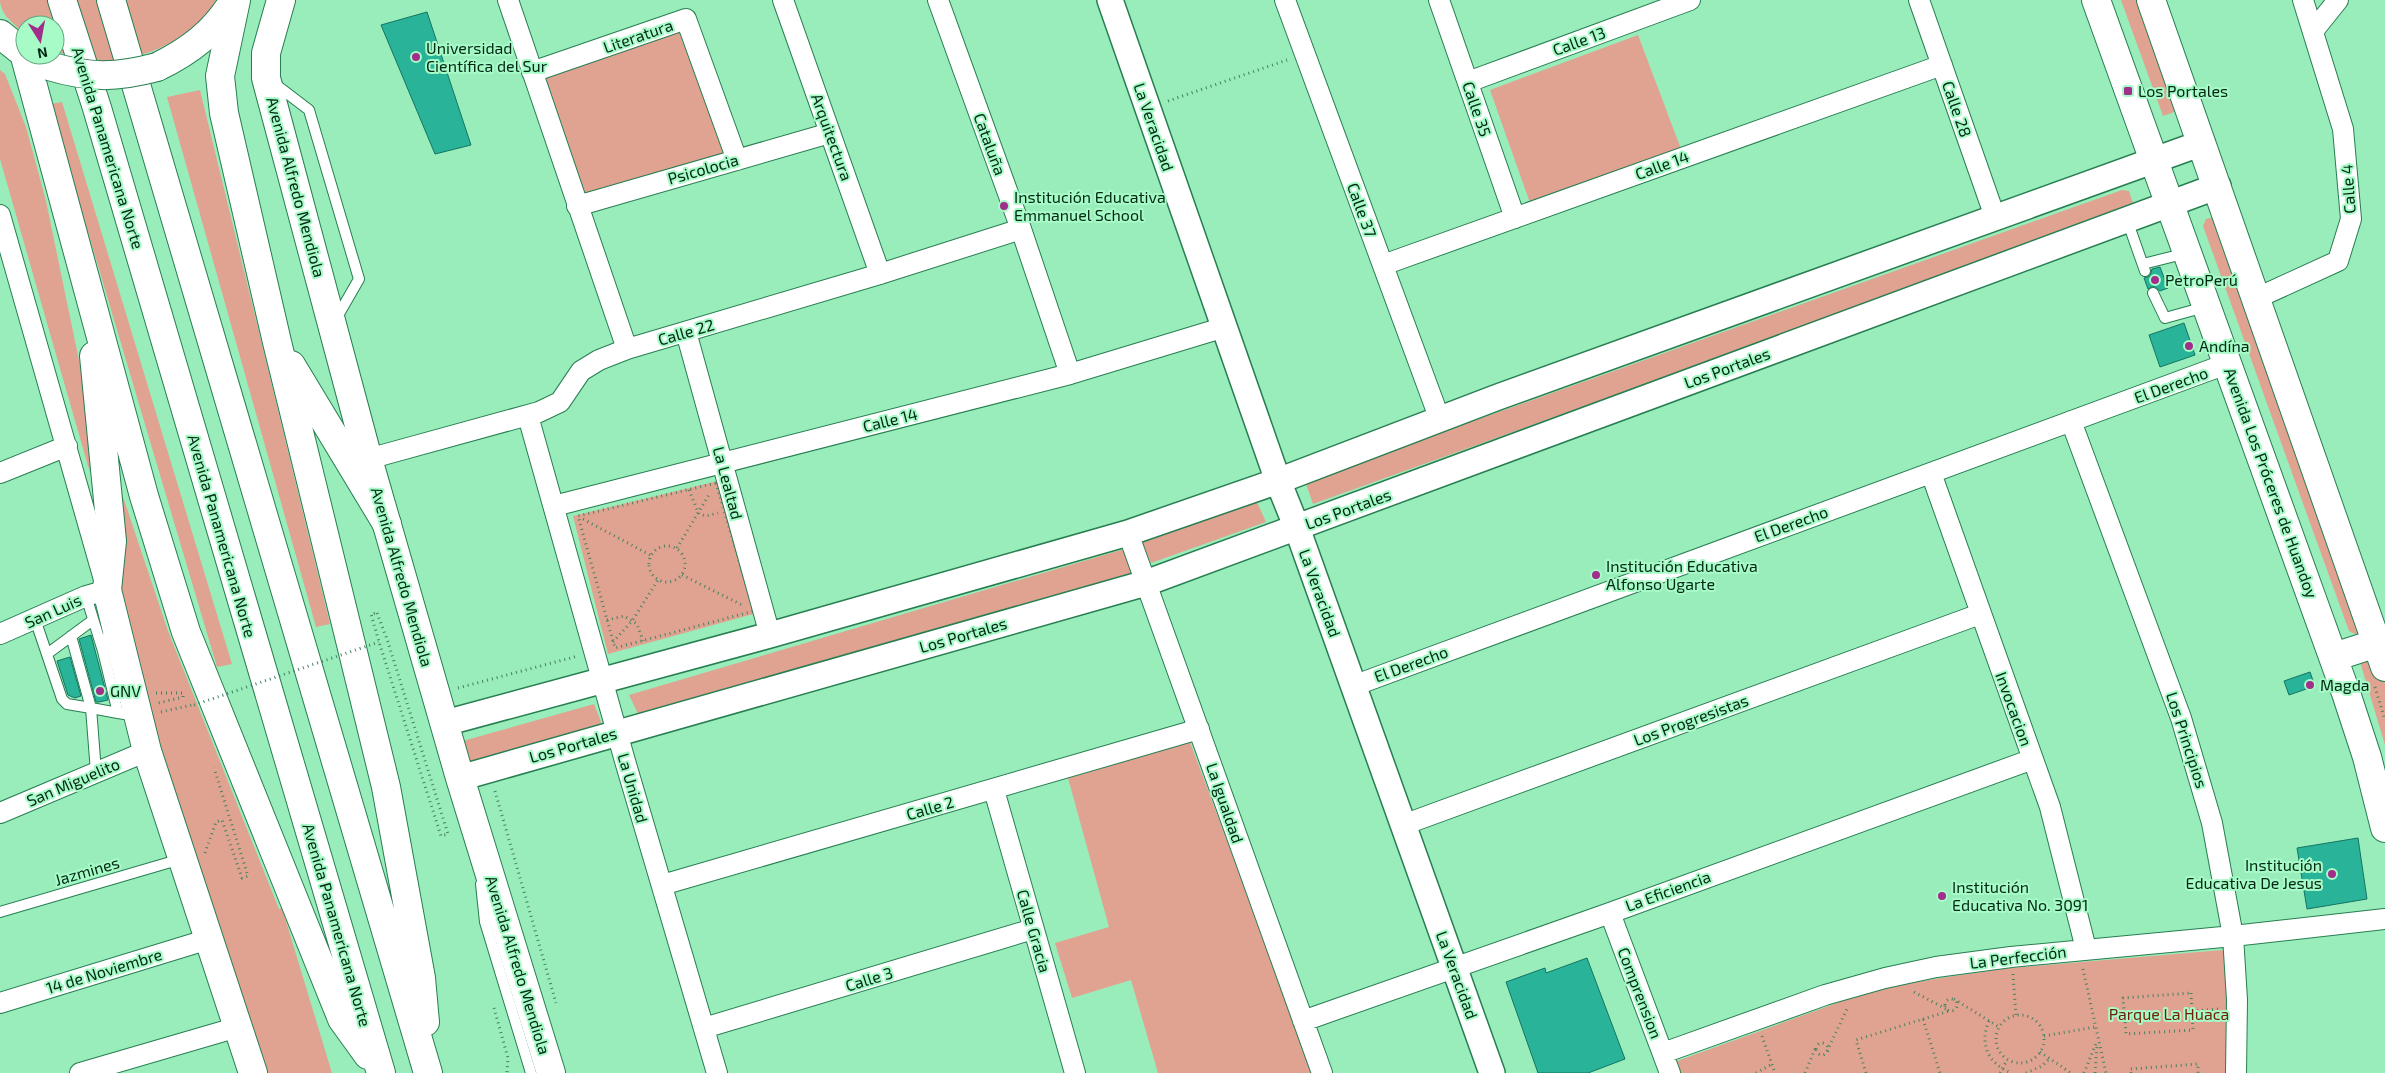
<svg xmlns="http://www.w3.org/2000/svg" width="2385" height="1073" font-family="'Exo 2',sans-serif">
<style>
.green{fill:#e1a391}
.building{fill:#29b49a;stroke:#157462}
.lines{fill:none;stroke-linecap:round;stroke-linejoin:round}
.service-casing{stroke:#277e51;stroke-width:12}
.minor-casing{stroke:#277e51;stroke-width:22}
.tertiary-casing{stroke:#277e51;stroke-width:28}
.secondary-casing{stroke:#277e51;stroke-width:30}
.primary-casing{stroke:#277e51;stroke-width:30}
.motorway-casing{stroke:#277e51;stroke-width:30}
.path{stroke:#46815f;stroke-width:3;stroke-dasharray:1 4;stroke-linecap:butt}
.service{stroke:#fff;stroke-width:10}
.minor{stroke:#fff;stroke-width:20}
.tertiary{stroke:#fff;stroke-width:25}
.secondary{stroke:#fff;stroke-width:28}
.primary{stroke:#fff;stroke-width:28}
.motorway{stroke:#fff;stroke-width:28}
.primary-bridge-casing{stroke:#277e51;stroke-width:30;stroke-linecap:butt}
.path-bridge{stroke:#46815f;stroke-width:3;stroke-dasharray:1 4;stroke-linecap:butt}
.primary-bridge{stroke:#fff;stroke-width:28}
.poi-dot{fill:#a02e8a;stroke:#a6fbc7;stroke-width:2}
.labels{text-anchor:middle;stroke-width:4;stroke-linejoin:round;paint-order:stroke}
.street-label{font-size:16px;fill:#022714;stroke:#a6fbc7}
.poi-label{font-size:16px;fill:#022714;stroke:#a6fbc7;text-anchor:start}
.park-label{font-size:16px;fill:#711f04;stroke:#a6fbc7}
</style>
<rect width="100%" height="100%" fill="#99edba"/>
<path class="green" d="M0 0H216C192 41 139 63 93 61 80 60 67 54 55 51V25H25V33C14 25 0 14 0 0Z
M2121 0H2140L2180 110 2163 116Z
M685 26 731 157 581 200 539 75Z
M1638 35 1681 149 1530 203 1490 90Z
M0 70 5 74 26 127 46 201 86 394 90 473 0 159Z
M200 90 330 624 316 627 167 97Z
M62 102 232 664 217 667 50 104Z
M2122 190 2129 191 2134 206 2128 210 1313 504 1305 481Z
M2214 217 2362 633 2355 634 2349 631 2203 226 2206 219Z
M107 449 168 631 279 909 282 908 332 1073H266L204 893 126 628 119 588Z
M718 481 757 613 608 654 573 516Z
M1256 500 1266 522 1151 563 1140 539Z
M1121 550 1128 552 1136 569 1131 575 640 718 629 695Z
M2380 656 2385 672V745L2360 662Z
M594 704 601 722 598 728 467 766 459 742Z
M1190 742 1314 1073H1158L1131 980 1072 998 1055 943 1109 927 1068 778Z
M2222 950 2229 959V1073H1681L1677 1061 1870 991 1934 979 2010 968Z"/>
<path class="building" d="M427 12 471 145 435 154 381 25Z
M2160 267 2168 288 2160 291 2154 286 2148 289 2144 278 2150 276 2152 269Z
M2184 323 2195 355 2160 367 2149 335Z
M91 635 108 700 99 702H96L79 639Z
M70 657 81 696 75 698 68 695 57 661Z
M2310 672 2315 686 2289 695 2284 681Z
M2358 838 2367 899 2307 909 2297 848Z
M1587 958 1625 1059 1588 1073H1538L1506 982 1545 968 1546 973Z"/>
<g class="lines">
<g class="service-casing">
<path id="service" d="M275 84 309 110 359 279 336 319
M2127 220 2145 271
M2143 264 2187 253
M2153 293 2165 318 2205 307
M86 596 103 651
M35 619 62 699 67 704 91 708 96 772
M110 630 103 651 118 713 137 716
M71 636 91 708 118 713
M47 654 93 620
M481 884 485 922 531 1073
M0 912 181 859"/>
</g>
<g class="minor-casing">
<path id="minor" d="M508 0 627 349
M783 0 880 274
M938 0 1021 229 1070 374
M1285 0 1440 420
M1439 0 1515 218
M1919 0 1995 217
M2314 30 2338 0
M532 72 686 19 737 160
M1468 82 1690 0
M577 206 830 133
M0 215 107 590 86 596 0 634
M1383 265 1942 65
M2257 298 2338 261 2351 219 2343 129 2303 0
M686 332 770 635
M528 416 625 761 717 1073
M2071 421 2181 718 2212 823 2233 936 2237 1000 2236 1073
M368 459 539 412 560 402 581 371 599 360 627 349 880 274 1021 229
M0 473 67 446
M1931 473 2050 807 2086 949
M554 506 1070 374 1225 327
M1128 533 1322 1073
M1353 686 2229 363
M994 790 1075 1073
M0 813 147 751
M1403 825 1980 614
M662 885 1199 729
M1610 913 1670 1073
M0 1003 209 939
M1303 1021 1610 913 2033 759
M704 1028 1033 929
M1663 1053 1825 995 1885 978 1936 967 2011 957 2233 936 2385 919
M80 1073 238 1027"/>
</g>
<g class="tertiary-casing">
<path id="tertiary" d="M1110 0 1278 481 1297 528 1492 1073
M445 723 770 635 1128 533 1278 481 1498 397 2202 143
M460 778 1146 583 2218 186"/>
</g>
<g class="secondary-casing">
<path id="secondary" d="M281 0 266 53V78L368 459 460 778 551 1073
M2096 0 2346 693 2367 757 2385 828
M2151 0 2385 667
M107 590 147 751 253 1073
M2334 657 2377 643"/>
</g>
<g class="primary-casing">
<path id="primary" d="M0 34 25 54
M157 67C190 51 215 32 234 0"/>
</g>
<g class="motorway-casing">
<path id="motorway" d="M62 0 97 108 381 1073
M111 0 428 1073
M236 0 220 76 224 113 277 342 386 787 421 978 425 1022
M24 53 144 496 186 632 342 1019 368 1055
M94 356 112 541 107 590
M291 365 387 524"/>
</g>
<path class="path" d="M1168 101 1287 60
M716 483 754 611 615 648 578 516Z
M689 490 699 514 706 516 718 513
M583 519 650 555
M649 564a18 18 0 1 1 36 0a18 18 0 1 1-36 0Z
M677 548 710 493
M682 575 742 605
M377 613 387 639 448 834 441 836 379 642 371 614Z
M607 620 624 616 637 624 643 641
M613 642 632 621 658 580
M2375 687 2385 720
M458 688 578 656
M156 693H183V697L158 703
M161 712 192 705
M495 791 556 1003
M205 853 216 822 222 820 242 878 248 876 214 768
M2083 969 2106 1073
M2013 974 2016 1016
M1914 992 1948 1010
M2191 993 2193 1030 2126 1034 2123 998Z
M1954 999 1999 1027
M1945 1005a6 6 0 1 1 12 0a6 6 0 1 1-12 0Z
M494 1008 508 1058 507 1073
M2192 1011 2219 1009
M1996 1039a24 24 0 1 1 48 0a24 24 0 1 1-48 0Z
M1923 1019 1949 1011
M1989 1021C1979 1044 1988 1064 2012 1073
M1762 1036 1775 1073
M2044 1036 2095 1027
M1816 1049a6 6 0 1 1 12 0a6 6 0 1 1-12 0Z
M1827 1051 1848 1007
M2040 1052 2071 1073
M1756 1073 1772 1064
M1805 1073 1815 1049
M1866 1073 1856 1040 1923 1019 1940 1073
M2000 1073 2007 1060
M2026 1073 2042 1066 2049 1059
M2084 1073 2097 1041
M2095 1073 2097 1046
M2131 1073 2130 1069 2198 1064V1073"/>
<use href="#service" class="service"/>
<use href="#minor" class="minor"/>
<use href="#tertiary" class="tertiary"/>
<use href="#secondary" class="secondary"/>
<use href="#primary" class="primary"/>
<use href="#motorway" class="motorway"/>
<g class="primary-bridge-casing">
<path id="primary-bridge" d="M49 66C89 78 116 78 157 67"/>
</g>
<path class="path-bridge" d="M194 705 379 642"/>
<use href="#primary-bridge" class="primary-bridge"/>
</g>
<g class="poi-dot">
<circle cx="416" cy="57" r="5"/>
<rect x="2123" y="86" width="10" height="10" rx="2.5"/>
<circle cx="1004" cy="206" r="5"/>
<circle cx="2155" cy="280" r="5"/>
<circle cx="2189" cy="346" r="5"/>
<circle cx="1596" cy="575" r="5"/>
<circle cx="2310" cy="685" r="5"/>
<circle cx="100" cy="691" r="5"/>
<circle cx="2332" cy="874" r="5"/>
<circle cx="1942" cy="896" r="5"/>
</g>
<g class="labels">
<g class="street-label">
<text transform="translate(638 36) rotate(-19)" y="6">Literatura</text>
<text transform="translate(1579 41) rotate(-20)" y="6">Calle 13</text>
<text transform="translate(1477 109) rotate(71)" y="6">Calle 35</text>
<text transform="translate(1957 109) rotate(71)" y="6">Calle 28</text>
<text transform="translate(1154 127) rotate(71)" y="6">La Veracidad</text>
<text transform="translate(832 137) rotate(70)" y="6">Arquitectura</text>
<text transform="translate(990 144) rotate(70)" y="6">Cataluña</text>
<text transform="translate(108 148) rotate(73)" y="6">Avenida Panamericana Norte</text>
<text transform="translate(1662 165) rotate(-20)" y="6">Calle 14</text>
<text transform="translate(703 169) rotate(-16)" y="6">Psicolocia</text>
<text transform="translate(296 187) rotate(75)" y="6">Avenida Alfredo Mendiola</text>
<text transform="translate(2348 189) rotate(-94)" y="6">Calle 4</text>
<text transform="translate(1362 210) rotate(70)" y="6">Calle 37</text>
<text transform="translate(686 332) rotate(-16)" y="6">Calle 22</text>
<text transform="translate(1727 368) rotate(-20)" y="6">Los Portales</text>
<text transform="translate(2171 385) rotate(-20)" y="6">El Derecho</text>
<text transform="translate(890 420) rotate(-14)" y="6">Calle 14</text>
<text transform="translate(728 483) rotate(75)" y="6">La Lealtad</text>
<text transform="translate(2271 483) rotate(70)" y="6">Avenida Los Próceres de Huandoy</text>
<text transform="translate(1348 509) rotate(-20)" y="6">Los Portales</text>
<text transform="translate(1791 524) rotate(-20)" y="6">El Derecho</text>
<text transform="translate(222 536) rotate(74)" y="6">Avenida Panamericana Norte</text>
<text transform="translate(402 577) rotate(74)" y="6">Avenida Alfredo Mendiola</text>
<text transform="translate(1320 593) rotate(70)" y="6">La Veracidad</text>
<text transform="translate(53 611) rotate(-24)" y="6">San Luis</text>
<text transform="translate(963 635) rotate(-16)" y="6">Los Portales</text>
<text transform="translate(1411 664) rotate(-20)" y="6">El Derecho</text>
<text transform="translate(2014 709) rotate(70)" y="6">Invocacion</text>
<text transform="translate(1691 720) rotate(-20)" y="6">Los Progresistas</text>
<text transform="translate(2187 740) rotate(72)" y="6">Los Principios</text>
<text transform="translate(573 745) rotate(-16)" y="6">Los Portales</text>
<text transform="translate(73 782) rotate(-23)" y="6">San Miguelito</text>
<text transform="translate(633 788) rotate(74)" y="6">La Unidad</text>
<text transform="translate(1225 803) rotate(71)" y="6">La Igualdad</text>
<text transform="translate(930 808) rotate(-16)" y="6">Calle 2</text>
<text transform="translate(87 871) rotate(-16)" y="6">Jazmines</text>
<text transform="translate(1668 891) rotate(-20)" y="6">La Eficiencia</text>
<text transform="translate(337 925) rotate(74)" y="6">Avenida Panamericana Norte</text>
<text transform="translate(1034 931) rotate(74)" y="6">Calle Gracia</text>
<text transform="translate(2018 957) rotate(-7)" y="6">La Perfección</text>
<text transform="translate(518 965) rotate(73)" y="6">Avenida Alfredo Mendiola</text>
<text transform="translate(104 971) rotate(-17)" y="6">14 de Noviembre</text>
<text transform="translate(1457 975) rotate(70)" y="6">La Veracidad</text>
<text transform="translate(869 979) rotate(-17)" y="6">Calle 3</text>
<text transform="translate(1640 993) rotate(69)" y="6">Comprension</text>
</g>
<g class="poi-label">
<text x="426" y="54">Universidad<tspan x="426" dy="18">Científica del Sur</tspan></text>
<text x="2138" y="97">Los Portales</text>
<text x="1014" y="203">Institución Educativa<tspan x="1014" dy="18">Emmanuel School</tspan></text>
<text x="2165" y="286">PetroPerú</text>
<text x="2199" y="352">Andína</text>
<text x="1606" y="572">Institución Educativa<tspan x="1606" dy="18">Alfonso Ugarte</tspan></text>
<text x="2320" y="691">Magda</text>
<text x="110" y="697">GNV</text>
<text x="2322" y="871" text-anchor="end">Institución<tspan x="2322" dy="18">Educativa De Jesus</tspan></text>
<text x="1952" y="893">Institución<tspan x="1952" dy="18">Educativa No. 3091</tspan></text>
</g>
<g class="park-label">
<text x="2169" y="1020">Parque La Huaca</text>
</g>
</g>
<g transform="translate(40 40) rotate(169)"><circle r="24" fill="#a6fbc7" stroke="#64a67f"/>
<path d="M0-4L9 19L0 12L-9 19Z" fill="#a02e8a"/>
<text y="-8" font-size="14" font-weight="bold" text-anchor="middle" fill="#022714">N</text>
</g>
</svg>
